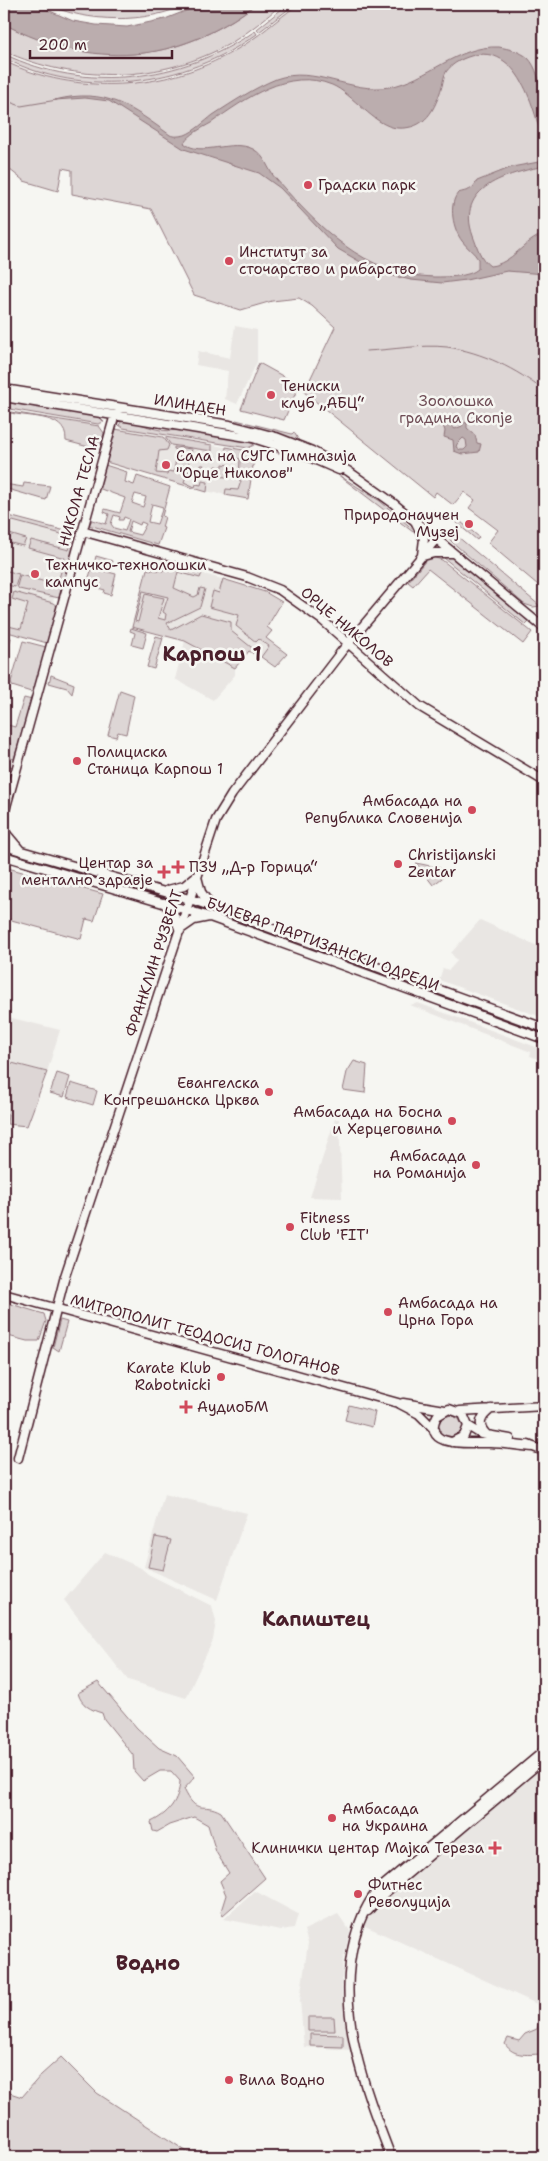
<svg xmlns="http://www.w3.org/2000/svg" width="548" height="2161" font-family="'Shantell Sans',sans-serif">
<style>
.built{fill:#e9e6e3}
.green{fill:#ddd6d5;stroke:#947a80;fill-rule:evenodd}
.water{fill:#bbadae;stroke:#8e747a;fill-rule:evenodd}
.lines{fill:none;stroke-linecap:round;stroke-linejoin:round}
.stream{stroke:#8e747a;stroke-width:1}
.secondary-casing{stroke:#4a1f2b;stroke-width:11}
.secondary{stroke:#f6f6f2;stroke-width:8}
.poi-dot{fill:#d1495b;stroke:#f6f6f2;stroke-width:2}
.labels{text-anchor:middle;stroke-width:5;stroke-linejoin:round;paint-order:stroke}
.poi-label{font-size:15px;fill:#4a1f2b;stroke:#f6f6f2;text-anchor:start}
.park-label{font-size:15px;fill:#6f4d56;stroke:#f6f6f2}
.street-label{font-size:15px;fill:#4a1f2b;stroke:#f6f6f2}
.district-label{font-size:20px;font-weight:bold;fill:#4a1f2b;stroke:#f6f6f2}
</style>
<rect width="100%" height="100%" fill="#f6f6f2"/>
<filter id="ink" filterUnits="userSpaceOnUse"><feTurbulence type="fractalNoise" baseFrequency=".02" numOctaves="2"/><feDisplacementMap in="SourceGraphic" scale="10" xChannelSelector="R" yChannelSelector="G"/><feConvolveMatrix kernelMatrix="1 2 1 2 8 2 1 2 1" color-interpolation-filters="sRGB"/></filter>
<g filter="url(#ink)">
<path class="built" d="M235 326 257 330V362L237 404 225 399 228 371 196 365 198 351 230 358Z
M115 429 255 452 248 499 200 490 106 462Z
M4 515 77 534 60 596 54 598 53 603 57 605 47 643 4 631Z
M150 559 247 586 282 602 259 639 269 647 261 657 249 651 235 668V675L213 700 175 679 185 641 132 627Z
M480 920 544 949 542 969 544 970V1018L439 980 443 968 449 970 457 961 451 953Z
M418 1003 544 1050V1061L530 1056 531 1052 410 1005Z
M4 1016 60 1030 47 1072 4 1061Z
M335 1119H339L342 1198 310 1197Z
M164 1494 247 1513 217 1600 144 1567Z
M105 1552 141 1568 148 1574 212 1606 216 1621 213 1640 186 1698 128 1680 64 1600Z
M544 1765V2005L537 2004 363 1925 377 1907Z
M255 1891 298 1914 294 1928 281 1930 224 1919Z
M338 1914 350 1931 343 1960 342 1980 345 2024 351 2050 304 2047 300 2000 308 1943 304 1930Z"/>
<path class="green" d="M45 4 121 6 188 4C144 24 89 23 45 4Z
M256 4H282C266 18 249 32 231 43 161 83 76 84 4 51V24C94 68 175 66 256 4Z
M288 4H295L259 32 257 29Z
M299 4H544V590L488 543 498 530 469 508 475 500 464 492 453 505 436 492 433 497 304 392 335 327 312 306 299 298 272 301 241 310 194 295 151 209 72 194V170L62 168 58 191 24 181 4 165V61C76 96 166 91 234 51 258 38 277 19 299 4Z
M255 31 257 34C185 86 84 99 4 58V54C86 93 181 82 255 31Z
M259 363 299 385 284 420 241 409Z
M4 402 99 417 104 422 98 424 4 408Z
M4 411 99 426 104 433 100 450 66 441C67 411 23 419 4 411Z
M130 414 219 426 266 437Z
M236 420 292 434 294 432 299 441 234 422Z
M122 421C144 421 154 434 177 430 192 432 246 436 254 445L248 448 123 428 119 425Z
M115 429 163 437 169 445 167 450 159 451 156 473 167 474 168 471 174 472 176 458 179 459 181 451 174 449V447L192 449 191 454H188L189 466 201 468V465H204L203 473 188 471 184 482 195 487 196 484 201 485 202 481 208 482 207 492 106 462Z
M165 437 212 445V451L171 445Z
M264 445 300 457 263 450Z
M226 447 255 452 248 499 225 495 226 489 238 490 241 481 239 480 240 459 225 456Z
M223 464 229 465 226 477 215 476 216 466 223 467Z
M105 465 127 472 125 482 134 485 137 476 170 487 162 516 165 517 162 527 164 528 158 545 89 525 92 520 106 524 109 514 104 512 105 509 120 513 125 498 98 488ZM135 494 146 497 143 507 132 503ZM152 504 163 507 157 524 148 522ZM114 515 120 517 119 520H123L124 517 129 519 125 531 114 528 111 524ZM131 521 140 525 141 522 146 524 140 535 128 532Z
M337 474 380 501 415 531 413 532Z
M24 483 50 486 46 500 4 488V484L23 487Z
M5 515 77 534 59 598 19 589 17 586 20 575 57 585 65 558 28 548 31 540 69 550 73 537 9 520 7 525 4 524Z
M455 517 479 537 477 540 453 520Z
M6 533 26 539 23 546 7 542 4 552Z
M451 535 457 536 540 606 533 607 524 604 451 541 449 538Z
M446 554 452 557 529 622 526 625 444 558 443 556Z
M96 556 113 561 111 568 94 564Z
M432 557 442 560 532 632 523 644 428 569 413 586 408 582 427 559Z
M165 563 202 573 200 578 178 572 174 588 194 597 198 595 200 588 205 589 200 607 167 623 171 630 201 614 231 622V631L256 651 254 654 249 651 235 668 185 641 132 627 147 569 163 571ZM143 591 168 597 163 612 166 614 165 620 158 618 164 598 145 594 138 622 135 621Z
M92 568 116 574 111 595 104 593 105 590 83 584 85 579 88 580Z
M4 570 19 574 15 587 4 584Z
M223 579 265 592 282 602 267 627 272 631 266 638 287 654 275 667 261 657 269 646 259 639 256 642 236 626 239 615 209 607 213 591 219 593Z
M14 592 53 603 57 606 47 643 4 631V625L21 629 28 604 12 599Z
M131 628 147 633 143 648 132 645 135 633 130 631Z
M4 635 11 638 4 664Z
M156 636 163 638 154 669 147 667Z
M23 641 46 647 35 690 31 692 12 686 11 682Z
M51 675 74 684 72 694 67 688 49 683Z
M120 690 134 695 126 734 118 732 116 737 108 735Z
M24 698 32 700 14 759 4 757V752L8 753 10 743 4 741V724L15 727Z
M4 764 13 767 4 801Z
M4 849 175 898V901L4 852Z
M416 863 440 868 446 875 433 885Z
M4 867 103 894 94 921 86 919 81 939 4 918Z
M4 1061 47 1072 27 1126 7 1124 8 1114H4Z
M354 1061 367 1065 365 1093 343 1090 347 1072Z
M57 1073 70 1077 64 1097 50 1093Z
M71 1083 97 1091 93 1105 67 1097Z
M4 1302 44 1314 46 1321 39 1341H27L4 1335Z
M60 1320 67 1322 59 1351 53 1347Z
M349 1405 375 1412 372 1427 345 1420Z
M451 1415 459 1419 464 1429 459 1435 452 1438 442 1435 437 1425 442 1418Z
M155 1537 171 1540 163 1570 148 1567Z
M98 1682 137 1728 159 1748 177 1756 195 1777 184 1789C197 1817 202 1801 221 1812L265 1878 223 1915 221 1911 226 1895 220 1881 229 1873 216 1852 208 1825 194 1817 169 1825 157 1832 153 1831 151 1822C168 1814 179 1801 180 1781L171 1771H160L143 1781 134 1771 133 1755 104 1719 102 1713C91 1710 81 1705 78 1693Z
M308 2017H334L335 2031H308Z
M544 2018V2054C529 2054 514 2058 505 2044L508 2038 519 2041 525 2034 537 2029 540 2019Z
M310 2034 343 2035V2047L310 2046Z
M61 2057 97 2093 195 2157H4V2091L22 2097 41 2075Z"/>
<path class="water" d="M4 4H34L73 21 96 25 127 27 165 19 203 4H256C176 65 92 70 4 24Z
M499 47C509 49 520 51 528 58 545 75 544 125 544 148 536 115 521 46 475 55 465 57 452 63 446 72 444 75 443 82 442 86 435 109 426 130 397 128 374 126 353 94 332 85 288 67 245 99 211 123 202 128 190 134 184 143 201 158 231 138 253 149 266 156 267 169 276 179 320 228 363 275 434 277 447 277 469 277 478 269V259C474 252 467 248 462 241 453 229 448 205 458 193 468 190 472 191 477 181L512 167 544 161V166C508 174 455 186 473 236 477 246 480 259 490 266 512 264 524 240 544 234V274L507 271 466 280 442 283 411 280 389 275 364 264 338 249 280 188 259 173 184 149 109 101 85 98 55 100C106 87 131 107 170 135 174 137 180 136 185 135 195 131 204 122 213 115 233 102 254 88 276 79 315 65 351 94 389 87 428 80 457 45 499 47Z
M440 417 455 429 462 426 463 422 467 423V428L475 435 477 443 481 444 479 452 462 454 454 451 453 440 444 437 445 431ZM463 438 466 440 467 447 464 450H460L456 447 457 444Z"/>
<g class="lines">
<path class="stream" d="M4 100 21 106 57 100
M366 351C392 350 421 344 447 347 482 352 517 369 544 391"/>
<g class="secondary-casing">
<path id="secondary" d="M4 389 230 425 276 437 312 451 348 471 393 503 544 628
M4 397 253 438 300 453 339 470
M415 521 424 539 422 555
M82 531 247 577 280 590 322 620 419 706 544 781
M423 556 434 553H453
M4 814 117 407
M4 831 20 850
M4 846 196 901 544 1028
M4 856 210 917 544 1039
M197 877 201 892 210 905
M168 890 184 886 195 877
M164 903 174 915 180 931
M181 929 194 920 209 917
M4 1294 398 1403 419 1414 435 1430
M403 1403 445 1410
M460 1411 544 1406
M468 1426 481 1434 510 1439
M488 1436C477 1426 479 1418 491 1409
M452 1442 464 1436 468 1426 463 1414 449 1409 437 1416C420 1450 473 1442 490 1443 504 1443 518 1446 533 1447
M528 1445 544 1451
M18 1458 65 1276 216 820 232 794 341 652 437 538
M368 1911 380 1897 544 1759
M391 2157C364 2087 335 2012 355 1937 360 1919 366 1904 378 1890L544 1751"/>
</g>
<use href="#secondary" class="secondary"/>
</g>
</g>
<g class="poi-dot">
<circle cx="308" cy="185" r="5"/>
<circle cx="229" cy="261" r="5"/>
<circle cx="271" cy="395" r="5"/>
<circle cx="166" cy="465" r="5"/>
<circle cx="469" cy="524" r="5"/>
<circle cx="35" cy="574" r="5"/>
<circle cx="77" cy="761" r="5"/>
<circle cx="472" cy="810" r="5"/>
<circle cx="398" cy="864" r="5"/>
<path d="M175.5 859.5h5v5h5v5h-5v5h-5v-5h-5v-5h5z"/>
<path d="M161.5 864.5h5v5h5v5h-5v5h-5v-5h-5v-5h5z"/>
<circle cx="269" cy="1092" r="5"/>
<circle cx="452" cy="1121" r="5"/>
<circle cx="476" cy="1165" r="5"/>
<circle cx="290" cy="1227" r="5"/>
<circle cx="388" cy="1312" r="5"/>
<circle cx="221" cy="1377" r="5"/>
<path d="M183.5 1399.5h5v5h5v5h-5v5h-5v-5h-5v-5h5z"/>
<circle cx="332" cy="1818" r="5"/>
<path d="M492.5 1840.5h5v5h5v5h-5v5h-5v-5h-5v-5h5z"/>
<circle cx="358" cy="1894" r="5"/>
<circle cx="229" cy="2080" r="5"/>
</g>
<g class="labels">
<g class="poi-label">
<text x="318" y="190">Градски парк</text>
<text x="239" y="257">Институт за<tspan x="239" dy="17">сточарство и рибарство</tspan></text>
<text x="281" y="391">Тениски<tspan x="281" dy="17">клуб „АБЦ“</tspan></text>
<text x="176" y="461">Сала на СУГС Гимназија<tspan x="176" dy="17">"Орце Николов"</tspan></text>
<text x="459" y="520" text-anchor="end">Природонаучен<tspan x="459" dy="17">Музеј</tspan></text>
<text x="45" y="570">Техничко-технолошки<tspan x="45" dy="17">кампус</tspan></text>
<text x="87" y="757">Полициска<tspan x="87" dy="17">Станица Карпош 1</tspan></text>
<text x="462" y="806" text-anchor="end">Амбасада на<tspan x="462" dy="17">Република Словенија</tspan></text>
<text x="408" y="860">Christijanski<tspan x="408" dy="17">Zentar</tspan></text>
<text x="153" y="868" text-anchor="end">Центар за<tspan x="153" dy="17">ментално здравје</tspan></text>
<text x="189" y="872">ПЗУ „Д-р Горица“</text>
<text x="259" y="1088" text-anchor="end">Евангелска<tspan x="259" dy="17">Конгрешанска Црква</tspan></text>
<text x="442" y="1117" text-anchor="end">Амбасада на Босна<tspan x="442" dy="17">и Херцеговина</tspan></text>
<text x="466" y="1161" text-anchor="end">Амбасада<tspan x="466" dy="17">на Романија</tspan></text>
<text x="300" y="1223">Fitness<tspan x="300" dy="17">Club 'FIT'</tspan></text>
<text x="398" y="1308">Амбасада на<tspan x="398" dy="17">Црна Гора</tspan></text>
<text x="211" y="1373" text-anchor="end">Karate Klub<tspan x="211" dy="17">Rabotnicki</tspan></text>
<text x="197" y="1412">АудиоБМ</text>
<text x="342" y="1814">Амбасада<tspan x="342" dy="17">на Украина</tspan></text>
<text x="484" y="1853" text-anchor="end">Клинички центар Мајка Тереза</text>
<text x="368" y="1890">Фитнес<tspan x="368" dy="17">Револуција</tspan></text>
<text x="239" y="2085">Вила Водно</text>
</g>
<g class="park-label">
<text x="456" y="406">Зоолошка<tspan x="456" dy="17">градина Скопје</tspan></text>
</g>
<g class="street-label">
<text transform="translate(190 405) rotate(9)" y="5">ИЛИНДЕН</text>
<text transform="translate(79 491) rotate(-74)" y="5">НИКОЛА ТЕСЛА</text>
<text transform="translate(347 627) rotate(40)" y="5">ОРЦЕ НИКОЛОВ</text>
<text transform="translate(323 944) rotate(20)" y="5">БУЛЕВАР ПАРТИЗАНСКИ ОДРЕДИ</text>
<text transform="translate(154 963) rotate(-72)" y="5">ФРАНКЛИН РУЗВЕЛТ</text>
<text transform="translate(205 1335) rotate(15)" y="5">МИТРОПОЛИТ ТЕОДОСИЈ ГОЛОГАНОВ</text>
</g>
<g class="district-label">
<text x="212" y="661">Карпош 1</text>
<text x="316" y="1626">Капиштец</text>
<text x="148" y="1970">Водно</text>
</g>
</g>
<rect width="548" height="2161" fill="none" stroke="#f6f6f2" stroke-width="20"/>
<rect x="10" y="10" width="528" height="2141" fill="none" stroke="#4a1f2b" stroke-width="2" filter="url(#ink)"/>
<path d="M30 50v8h142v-8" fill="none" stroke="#4a1f2b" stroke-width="2.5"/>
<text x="38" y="50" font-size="15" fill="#4a1f2b" stroke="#f6f6f2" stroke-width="4" paint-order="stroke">200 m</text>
</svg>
